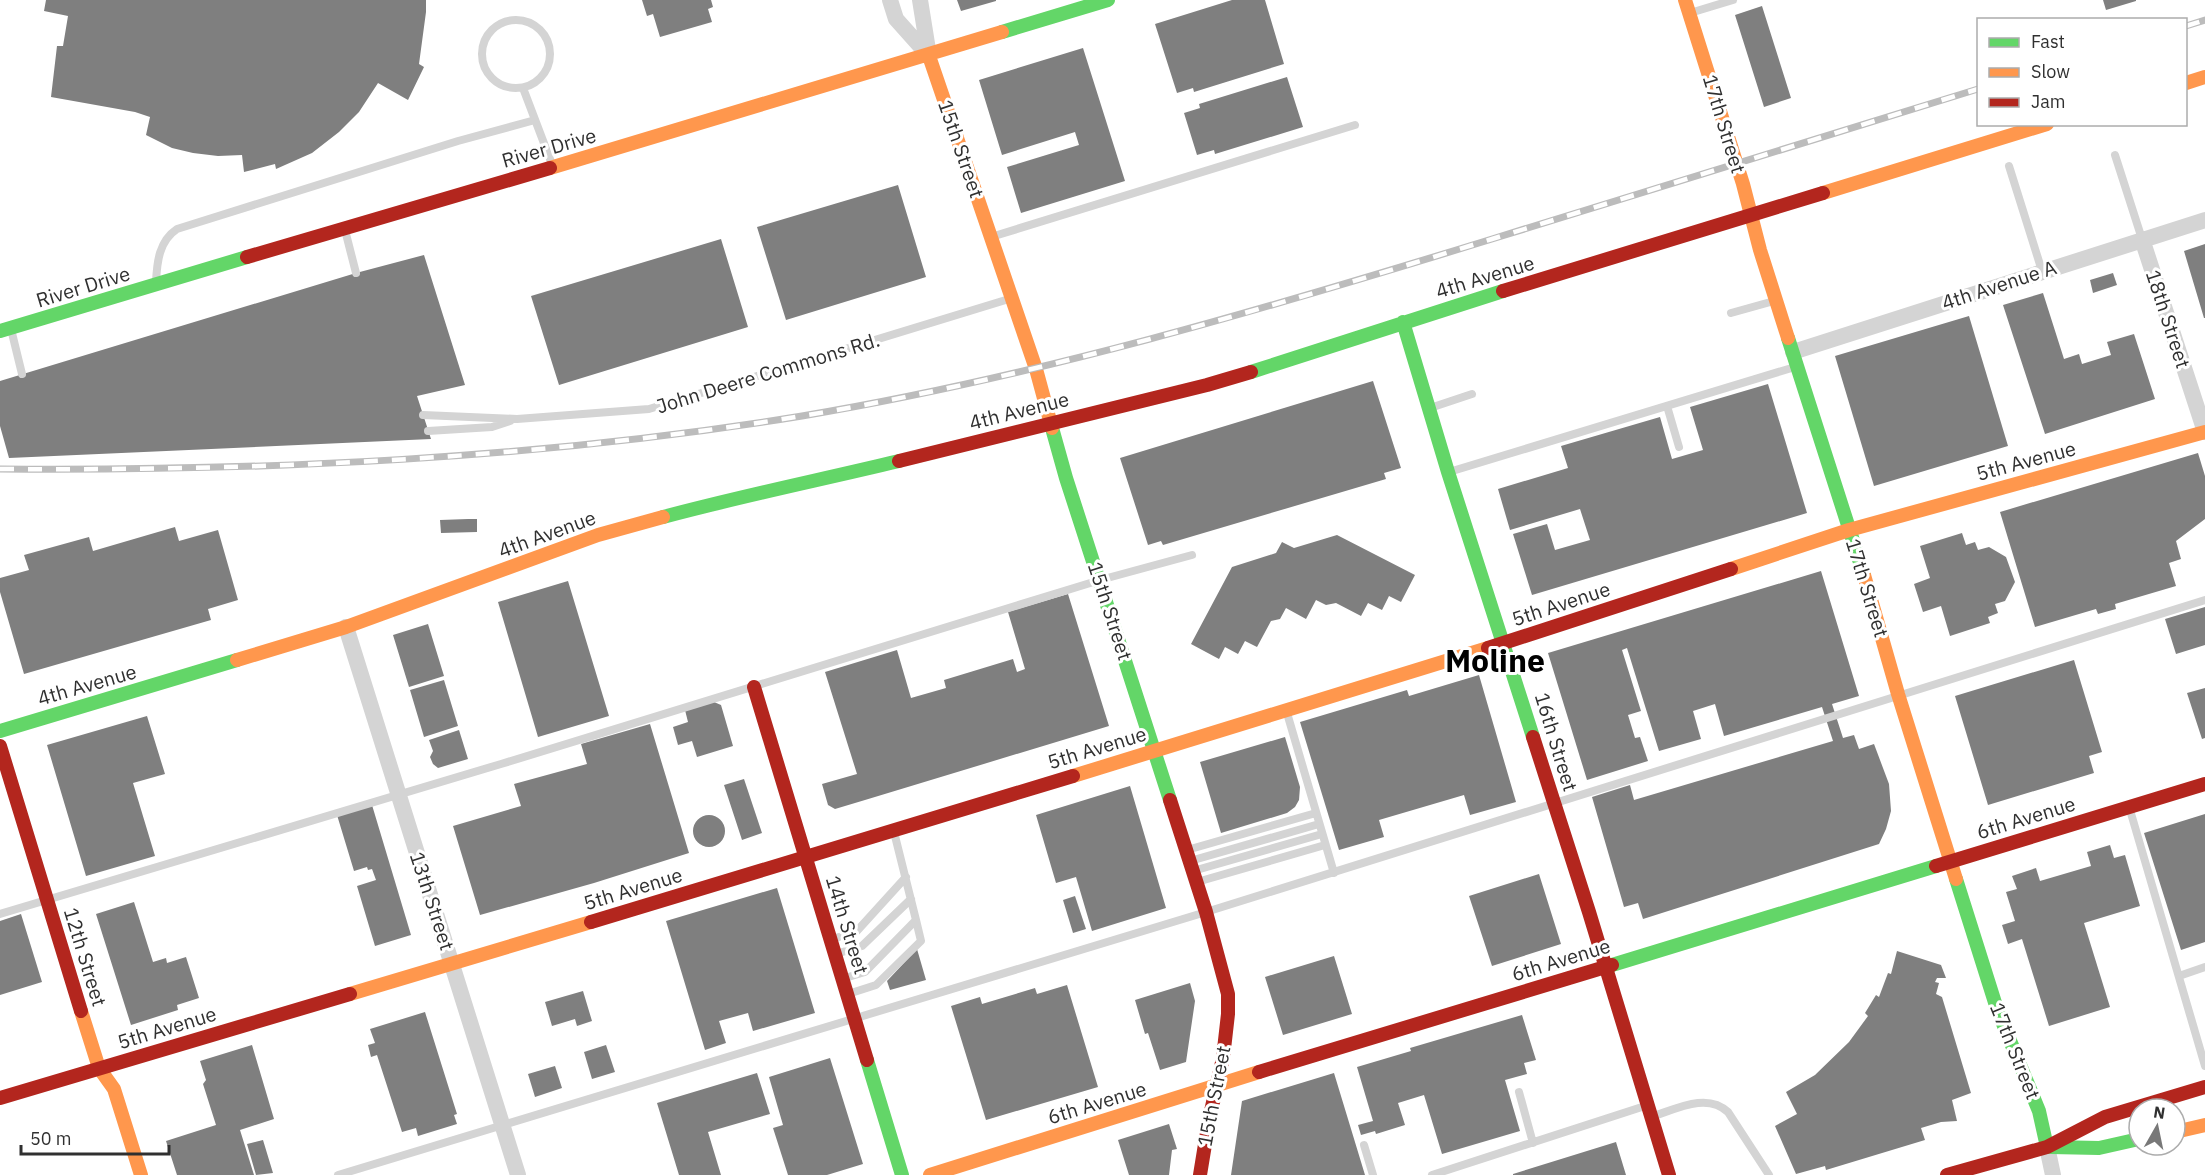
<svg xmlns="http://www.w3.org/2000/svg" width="2205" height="1175" font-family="'IBM Plex Sans',sans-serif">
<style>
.building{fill:#7f7f7f}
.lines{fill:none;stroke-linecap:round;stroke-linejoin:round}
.lane{stroke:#d4d4d4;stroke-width:8}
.street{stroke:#d4d4d4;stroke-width:16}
.fast{stroke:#63d668;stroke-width:14}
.slow{stroke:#ff974d;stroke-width:14}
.jam{stroke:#b3261e;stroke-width:14}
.rail-casing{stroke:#bcbcbc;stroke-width:7}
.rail{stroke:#fff;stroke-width:4.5;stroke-dasharray:14;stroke-linecap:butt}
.labels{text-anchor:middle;stroke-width:6;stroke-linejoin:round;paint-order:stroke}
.street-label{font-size:20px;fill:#303030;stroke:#fff}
.town-label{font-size:32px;font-weight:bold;fill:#000;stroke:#fff}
</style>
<rect width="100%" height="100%" fill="#fff"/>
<path class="building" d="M46 0H426V12L419 64 424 67 408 100 378 83 359 112 339 132 312 153 276 169 275 164 244 172 242 155 218 156 193 153 172 148 146 135 150 117 135 112 51 97 57 46H63L68 16 44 11Z
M642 0H711L713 7 708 9 712 22 660 37 653 14 647 16Z
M957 0H996V1L961 11Z
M1232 0H1265L1284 64 1194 92 1193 88 1177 93 1155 24Z
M2103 0H2136V1L2106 10Z
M1762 6 1791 98 1764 107 1735 15Z
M1083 48 1125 181 1021 213 1007 167 1079 145 1075 132 1002 155 979 80Z
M1287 77 1303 127 1215 154 1214 150 1197 155 1184 113 1200 108 1199 104Z
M898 185 926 277 786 320 757 227Z
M721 239 748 327 559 385 531 296Z
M2205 244V318H2204L2184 251Z
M424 255 465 385 417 396 431 439 9 458 0 426V381L356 273Z
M2113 273 2117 285 2093 293 2090 280Z
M2043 293 2064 359 2079 354 2082 364 2111 355 2107 342 2134 334 2155 399 2045 434 2003 305Z
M1969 316 2008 446 1874 486 1835 356Z
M1373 381 1401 468 1384 473 1386 479 1163 545 1161 541 1148 545 1120 458Z
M1768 384 1807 513 1532 595 1513 534 1547 524 1555 550 1590 540 1580 509 1510 530 1498 489 1568 468 1561 446 1660 417 1672 459 1703 450 1690 407Z
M2198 453 2205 476V519L2176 541 2181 559 2169 563 2176 586 2115 604 2116 609 2098 614 2096 609 2035 627 2000 512Z
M468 519H477V532L441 533 440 520Z
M175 527 179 541 218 530 238 600 208 609 211 620 24 674 0 592V578L29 570 24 555 89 537 93 551Z
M1962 533 1966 545 1975 542 1978 550 1989 547 2006 557 2015 582 2005 601 1995 604 1998 613 1988 617 1990 623 1950 636 1941 606 1923 612 1914 584 1930 578 1920 546Z
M1337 535 1415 575 1401 602 1389 596 1382 610 1368 603 1361 616 1336 603 1326 605 1316 600 1306 619 1286 608 1280 619 1271 621 1257 647 1245 641 1238 654 1225 647 1219 659 1191 644 1232 567 1276 553 1282 542 1294 548Z
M1821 571 1859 696 1832 704 1843 738 1854 735 1859 749 1874 744 1889 784 1891 811 1886 829 1879 844 1643 919 1638 903 1624 907 1592 797 1630 785 1634 800 1833 741 1822 707 1724 736 1715 704 1693 711 1701 739 1659 751 1627 648 1622 650 1641 711 1628 715 1635 738 1640 737 1648 761 1587 780 1548 653Z
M568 581 609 716 538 737 498 602Z
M1068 594 1109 726 865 800 835 809 828 805 822 784 857 774 825 672 897 650 911 698 946 688 944 680 1013 659 1017 672 1025 669 1008 612Z
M2205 607V645L2176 654 2165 619Z
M428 624 444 676 409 687 393 635Z
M2074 660 2102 752 2089 756 2094 773 1988 805 1955 696Z
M1479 675 1516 802 1470 815 1464 795 1379 820 1384 837 1339 850 1300 722 1407 690 1409 696Z
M444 680 458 726 424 737 410 690Z
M2205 688V738L2202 739 2187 693Z
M714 702 721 705 733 746 697 757 692 741 678 745 673 727 688 722 685 710Z
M147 716 165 774 133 783 155 856 86 876 47 745Z
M650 724 689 853 594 883 480 915 453 826 521 806 514 784 587 764 581 744Z
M459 730 468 759 438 768 433 764 430 757 433 751 429 740Z
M1285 737 1300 787 1299 800 1295 807 1287 813 1221 833 1200 762Z
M744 779 762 833 742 840 724 785Z
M1130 786 1166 908 1092 931 1076 877 1056 883 1036 815Z
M372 805 411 935 375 946 357 886 376 880 372 869 368 870 367 867 354 871 337 815Z
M2205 814V942L2181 950 2144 833Z
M693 831a16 16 0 1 1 32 0a16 16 0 1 1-32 0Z
M2110 845 2114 858 2125 855 2140 906 2084 923 2110 1007 2049 1026 2022 939 2008 944 2002 925 2015 921 2006 892 2017 889 2012 876 2036 868 2040 881 2091 866 2087 852Z
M1539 874 1561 944 1492 966 1469 896Z
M777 888 815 1013 753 1031 748 1013 719 1021 726 1043 705 1050 666 921Z
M1075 896 1086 929 1073 933 1063 900Z
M134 902 153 962 166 958 167 963 186 957 199 998 177 1005 178 1010 131 1025 96 914Z
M21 914 42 982 0 995V921Z
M917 949 926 980 890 990 887 981Z
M1897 951 1941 965 1946 978H1937L1935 982 1939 983 1936 994 1942 997 1971 1093 1952 1100 1957 1121 1941 1122 1921 1128 1925 1140 1826 1170 1825 1166 1796 1174 1775 1126 1797 1114 1786 1092 1815 1075 1849 1042 1868 1016 1865 1013 1876 995 1879 997 1888 973 1891 974Z
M1334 956 1352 1014 1283 1035 1265 977Z
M1190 983 1195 1001 1186 1062 1160 1070 1148 1033 1145 1034 1135 1000Z
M1067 985 1098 1087 986 1120 951 1006 980 997 982 1004 1035 988 1037 994Z
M583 991 592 1021 577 1026 575 1019 552 1026 545 1002Z
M425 1012 457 1114 454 1115 457 1124 418 1136 416 1128 402 1132 377 1055 371 1057 368 1045 375 1043 370 1029Z
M1522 1015 1536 1060 1524 1063 1527 1074 1505 1080 1520 1131 1442 1154 1424 1095 1398 1103 1405 1125 1376 1134 1375 1131 1361 1135 1358 1125 1373 1121 1357 1067 1411 1051 1410 1048Z
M252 1045 274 1119 240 1130 254 1175H177L166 1141 216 1125 203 1084 206 1080 200 1061Z
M606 1045 615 1072 592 1079 584 1052Z
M830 1058 863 1164 827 1175H788L773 1128 783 1125 769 1077Z
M555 1066 562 1088 535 1097 528 1074Z
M757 1073 770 1114 708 1132 721 1175H679L657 1103Z
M1334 1073 1365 1175H1231L1242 1101Z
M1169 1124 1177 1149 1172 1150 1169 1175H1129L1118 1140Z
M263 1140 273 1173 256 1175 247 1144Z
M1616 1142 1626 1175H1513V1174Z"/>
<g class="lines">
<path class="lane" d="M1690 13 1733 0
M482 54a34 34 0 1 1 68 0a34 34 0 1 1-68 0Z
M523 88 553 167
M2115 155 2142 239
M2009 166 2042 271
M345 230 356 273
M991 237 1355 125
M156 282C157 262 159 241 177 229L458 141 535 120
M1731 313 1774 301
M11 329 22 374
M1667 406 1679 447
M1430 408 1472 394
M423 415 517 419 649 409 1009 299
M428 431 492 427 510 421
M1449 472 1795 367
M1287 713 1334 873
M2130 810 2205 1066
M1187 850 1316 813
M1190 861 1319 824
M1193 871 1322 834
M1197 882 1325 845
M0 914 501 764 1100 580 1192 555
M832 939 856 932 906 877
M836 954 862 946 911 899
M2179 976 2205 967
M845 978 865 972 916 920 894 832
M848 994 876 985 921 941 916 920
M1519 1092 1533 1143
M1651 1117C1676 1109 1707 1092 1728 1112L1769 1175
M1364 1145 1373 1175
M338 1175 1206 912 2205 600
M1432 1175 1645 1106"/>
<path class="street" d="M890 0 896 19 929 56
M920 0 929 56
M2142 239 2205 432
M1793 352 2205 220
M346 627 518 1175
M2047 1147 2053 1175"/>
<path class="fast" d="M1002 32 1108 0
M1403 322 1448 472 1533 737
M0 331 247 257
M1788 338 1864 575
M1251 372 1503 291
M1052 428 1066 478 1170 800
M663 517C741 496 820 480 899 461
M0 731 237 660
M1956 879 1997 1009 2039 1111 2047 1147
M1612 965 1936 866
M867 1060 902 1175
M2051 1147 2099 1148 2139 1139"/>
<path class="slow" d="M1685 0 1743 184 1760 250 1788 338
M929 56 1036 369 1052 428
M2186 83 2205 77
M550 168 1002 32
M1823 193 2047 124
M1731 569 1849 530 2205 432
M1864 575 1898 694 1956 879
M237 660 346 627 598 535 663 517
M1073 776 1488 648
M350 994 591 922
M81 1011 99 1068 114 1089 141 1175
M2175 1132 2205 1125
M930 1175 1259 1072"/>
<path class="jam" d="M247 257 550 168
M1503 291 1823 193
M899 461 1207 385 1251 372
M1488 648 1731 569
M754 687 867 1060
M1533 737 1589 912 1669 1175
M0 746 81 1011
M1170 800 1206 912 1228 994V1014L1223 1058 1209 1120 1200 1175
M1936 866 2205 784
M591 922 1073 776
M1259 1072 1612 965
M0 1098 350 994
M1947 1175 2047 1147 2105 1117 2205 1087"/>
<g class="rail-casing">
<path id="rail" d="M2186 26 2205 20
M0 469C268 471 537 459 802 416 1036 377 1265 309 1492 239 1654 189 1816 139 1978 89"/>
</g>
<use href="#rail" class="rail"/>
</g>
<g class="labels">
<g class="street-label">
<text transform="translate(1724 124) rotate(73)" y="7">17th Street</text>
<text transform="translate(549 148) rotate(-16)" y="7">River Drive</text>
<text transform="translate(961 149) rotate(71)" y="7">15th Street</text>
<text transform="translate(1485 277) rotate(-17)" y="7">4th Avenue</text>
<text transform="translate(1999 285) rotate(-18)" y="7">4th Avenue A</text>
<text transform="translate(83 287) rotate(-17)" y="7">River Drive</text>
<text transform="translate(2168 319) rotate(72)" y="7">18th Street</text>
<text transform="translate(768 373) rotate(-17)" y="7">John Deere Commons Rd.</text>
<text transform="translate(1019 411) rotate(-14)" y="7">4th Avenue</text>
<text transform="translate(2026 461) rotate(-15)" y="7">5th Avenue</text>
<text transform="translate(547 534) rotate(-20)" y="7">4th Avenue</text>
<text transform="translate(1867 588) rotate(73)" y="7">17th Street</text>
<text transform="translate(1561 604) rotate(-18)" y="7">5th Avenue</text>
<text transform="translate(1110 611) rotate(72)" y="7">15th Street</text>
<text transform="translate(87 685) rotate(-16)" y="7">4th Avenue</text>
<text transform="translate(1556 742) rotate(73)" y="7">16th Street</text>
<text transform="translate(1097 748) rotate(-17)" y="7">5th Avenue</text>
<text transform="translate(2026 818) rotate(-17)" y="7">6th Avenue</text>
<text transform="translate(633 889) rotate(-17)" y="7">5th Avenue</text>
<text transform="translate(432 901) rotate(72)" y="7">13th Street</text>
<text transform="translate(847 925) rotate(73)" y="7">14th Street</text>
<text transform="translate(85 957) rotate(73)" y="7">12th Street</text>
<text transform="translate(1561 960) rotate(-17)" y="7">6th Avenue</text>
<text transform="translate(167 1028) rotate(-17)" y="7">5th Avenue</text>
<text transform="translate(2015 1051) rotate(68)" y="7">17th Street</text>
<text transform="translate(1214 1096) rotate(-79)" y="7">15th Street</text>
<text transform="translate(1097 1103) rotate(-17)" y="7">6th Avenue</text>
</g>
<g class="town-label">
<text x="1495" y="672">Moline</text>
</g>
</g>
<rect x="1977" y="18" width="210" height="108" fill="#ffffff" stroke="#acacac" stroke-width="1.5"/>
<rect x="1989" y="38" width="30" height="9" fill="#63d668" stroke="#acacac" stroke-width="1.5"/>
<text x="2031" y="48" font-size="18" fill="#303030">Fast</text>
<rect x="1989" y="68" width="30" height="9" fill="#ff974d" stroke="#acacac" stroke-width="1.5"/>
<text x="2031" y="78" font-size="18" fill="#303030">Slow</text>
<rect x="1989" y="98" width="30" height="9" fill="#b3261e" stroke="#acacac" stroke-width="1.5"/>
<text x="2031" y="108" font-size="18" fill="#303030">Jam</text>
<g transform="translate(2157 1127) rotate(9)"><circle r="28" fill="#ffffff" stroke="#acacac" stroke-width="1.5"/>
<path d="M0-4.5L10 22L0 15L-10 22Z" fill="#787878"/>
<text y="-9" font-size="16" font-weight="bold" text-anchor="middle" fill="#303030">N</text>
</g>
<path d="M21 1145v9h148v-9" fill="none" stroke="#303030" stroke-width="3"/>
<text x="30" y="1145" font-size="18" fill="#303030" stroke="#ffffff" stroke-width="4.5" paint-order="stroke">50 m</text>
</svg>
